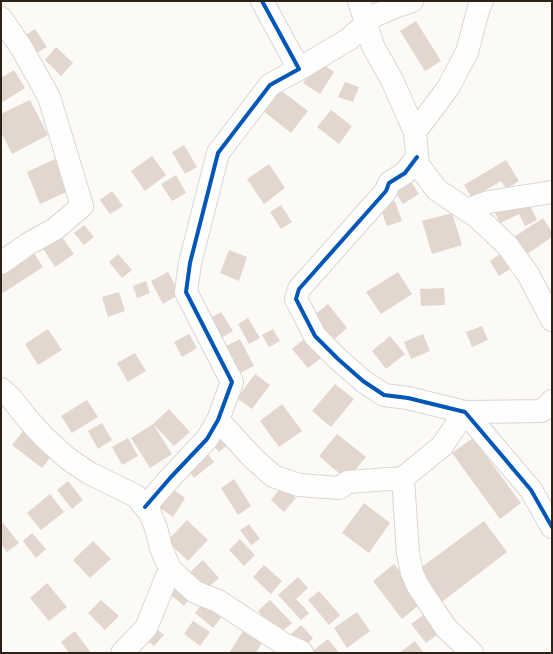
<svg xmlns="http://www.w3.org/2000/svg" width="553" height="654" font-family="Raleway,sans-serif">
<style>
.building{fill:#e2d6cf}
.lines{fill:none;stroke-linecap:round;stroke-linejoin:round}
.street-casing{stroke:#dbd6cf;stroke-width:24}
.street{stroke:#fffefe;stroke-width:22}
.cycleway-casing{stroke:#fff;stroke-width:6}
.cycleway{stroke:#0057b8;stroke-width:4}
</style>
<rect width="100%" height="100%" fill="#fcfaf7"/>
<path class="building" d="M416 21 441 61 425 71 400 31Z
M35 29 47 47 33 55 22 37Z
M56 47 73 63 61 76 45 60Z
M318 61 334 72 320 94 303 83Z
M14 70 25 88 1 103V78Z
M345 82 359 87 353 102 338 97Z
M279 89 308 111 291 133 262 110Z
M30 100 48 135 12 154 1 132V114Z
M331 110 352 126 339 144 317 127Z
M184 145 197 167 185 174 172 152Z
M152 156 166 175 145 191 131 171Z
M55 159 69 191 40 204 27 172Z
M506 160 519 181 506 189 501 181 472 198 464 185Z
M269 164 285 188 264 204 247 179Z
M406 174 419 194 403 204 390 185Z
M176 175 186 193 172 201 161 184Z
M112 191 123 206 110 214 100 200Z
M526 197 537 220 525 226 519 214 500 223 494 211Z
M395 201 402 221 387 226 380 207Z
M281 205 292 222 281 229 270 212Z
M452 213 462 245 432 254 422 221Z
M543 218 552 232V237L520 259 508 241Z
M84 225 94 237 84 245 74 233Z
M60 234 74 254 55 267 42 247Z
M32 250 43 267 3 293 1 290V270Z
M229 250 247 257 239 281 220 273Z
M118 254 132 270 122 278 109 262Z
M500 254 510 269 499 276 490 261Z
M168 272 180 294 163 304 151 281Z
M398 272 412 294 381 314 366 292Z
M146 281 150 293 137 298 133 286Z
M444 288 445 305 421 306 420 289Z
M119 292 125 311 108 317 102 297Z
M328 304 347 328 331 342 311 318Z
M221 312 233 331 221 338 209 319Z
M248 318 260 338 249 344 238 324Z
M482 326 488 340 472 347 466 332Z
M48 329 62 350 38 365 25 344Z
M273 329 280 341 269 347 262 335Z
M189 334 197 348 182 357 174 342Z
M423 334 430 351 411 359 404 342Z
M308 336 324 356 308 368 292 349Z
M390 336 405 354 386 369 372 351Z
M240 339 254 366 236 375 222 348Z
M135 353 146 371 128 382 117 363Z
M255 374 270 385 252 409 237 398Z
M335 384 354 399 331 427 312 411Z
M87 400 98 417 72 433 61 416Z
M282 404 302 431 279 447 260 421Z
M169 409 190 432 174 446 153 424Z
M102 423 112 440 98 449 88 431Z
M153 424 172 454 150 468 131 438Z
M219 430 230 443 219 452 208 439Z
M23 431 53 454 42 468 12 445Z
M337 434 366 457 347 480 319 456Z
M128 438 138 456 122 465 112 447Z
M473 438 521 503 500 519 452 453Z
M204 449 214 462 194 478 184 465Z
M234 479 251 506 238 515 221 488Z
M68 481 83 500 72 509 57 490Z
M167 485 185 498 173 517 154 504Z
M282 486 296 498 284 512 271 500Z
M50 494 64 512 41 530 27 513Z
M364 503 390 523 369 553 342 533Z
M187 520 208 540 188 561 167 541Z
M484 521 507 552 439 604 415 572Z
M3 523 19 543 7 552 1 544V524Z
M249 524 260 539 251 545 240 530Z
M32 533 46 549 36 558 23 541Z
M240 539 255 555 244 566 229 550Z
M93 541 111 559 90 578 73 560Z
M203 560 219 578 204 591 188 574Z
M394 564 423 602 402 619 373 581Z
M264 565 282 581 271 594 253 577Z
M298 577 308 588 296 599 309 613 301 620 278 595Z
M174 579 193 594 184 606 165 590Z
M47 583 67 607 49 621 30 598Z
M319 591 340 615 329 625 308 600Z
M101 600 119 616 105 630 88 613Z
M205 600 223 615 213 628 195 613Z
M270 600 292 623 279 634 258 611Z
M357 612 370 631 347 648 334 628Z
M426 613 441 632 426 643 411 624Z
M193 621 210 632 200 646 184 634Z
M301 625 313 638 303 648 290 635Z
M154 627 164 635 154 646 144 638Z
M75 631 91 653H69L61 642Z
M243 631 262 643 256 653H229Z
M328 639 339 653H313L312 651Z
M415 641 424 653H399Z"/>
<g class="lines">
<g class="street-casing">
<path id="street" d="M359 1 373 46 392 80 411 123 415 132 418 165 437 190 476 216 507 245 528 274 552 320
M1 18 21 47 49 97 82 206 55 229 28 244 1 263
M299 69 349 39 374 16 397 6 412 1
M415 132 448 88 467 52 479 7 482 1
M417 157 405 173 389 183 386 191 299 289 296 299 315 336 338 359 363 381 384 395 408 398 465 412 531 490 552 527
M466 210 488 202 552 192
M1 389 12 399 26 417 44 437 67 458 89 473 136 496 150 513 156 528 161 548 170 569 195 592 218 601 284 644 300 651 302 653
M218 420 254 459 273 476 299 485 339 488 348 482 403 478 442 446 465 412 542 411 552 401
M403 478 408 553 412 573 418 586 446 628 472 653
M145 507 171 477 207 439 218 420 232 382 186 292 190 263 218 153 270 85 299 69 262 1
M122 653 146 628 170 569"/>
</g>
<use href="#street" class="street"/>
<g class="cycleway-casing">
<path id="cycleway" d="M417 157 405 173 389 183 386 191 299 289 296 299 315 336 338 359 363 381 384 395 408 398 465 412 531 490 552 527
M145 507 171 477 207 439 218 420 232 382 186 292 190 263 218 153 270 85 299 69 262 1"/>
</g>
<use href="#cycleway" class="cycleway"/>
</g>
<rect width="553" height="654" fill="none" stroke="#2c2218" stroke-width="4"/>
</svg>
